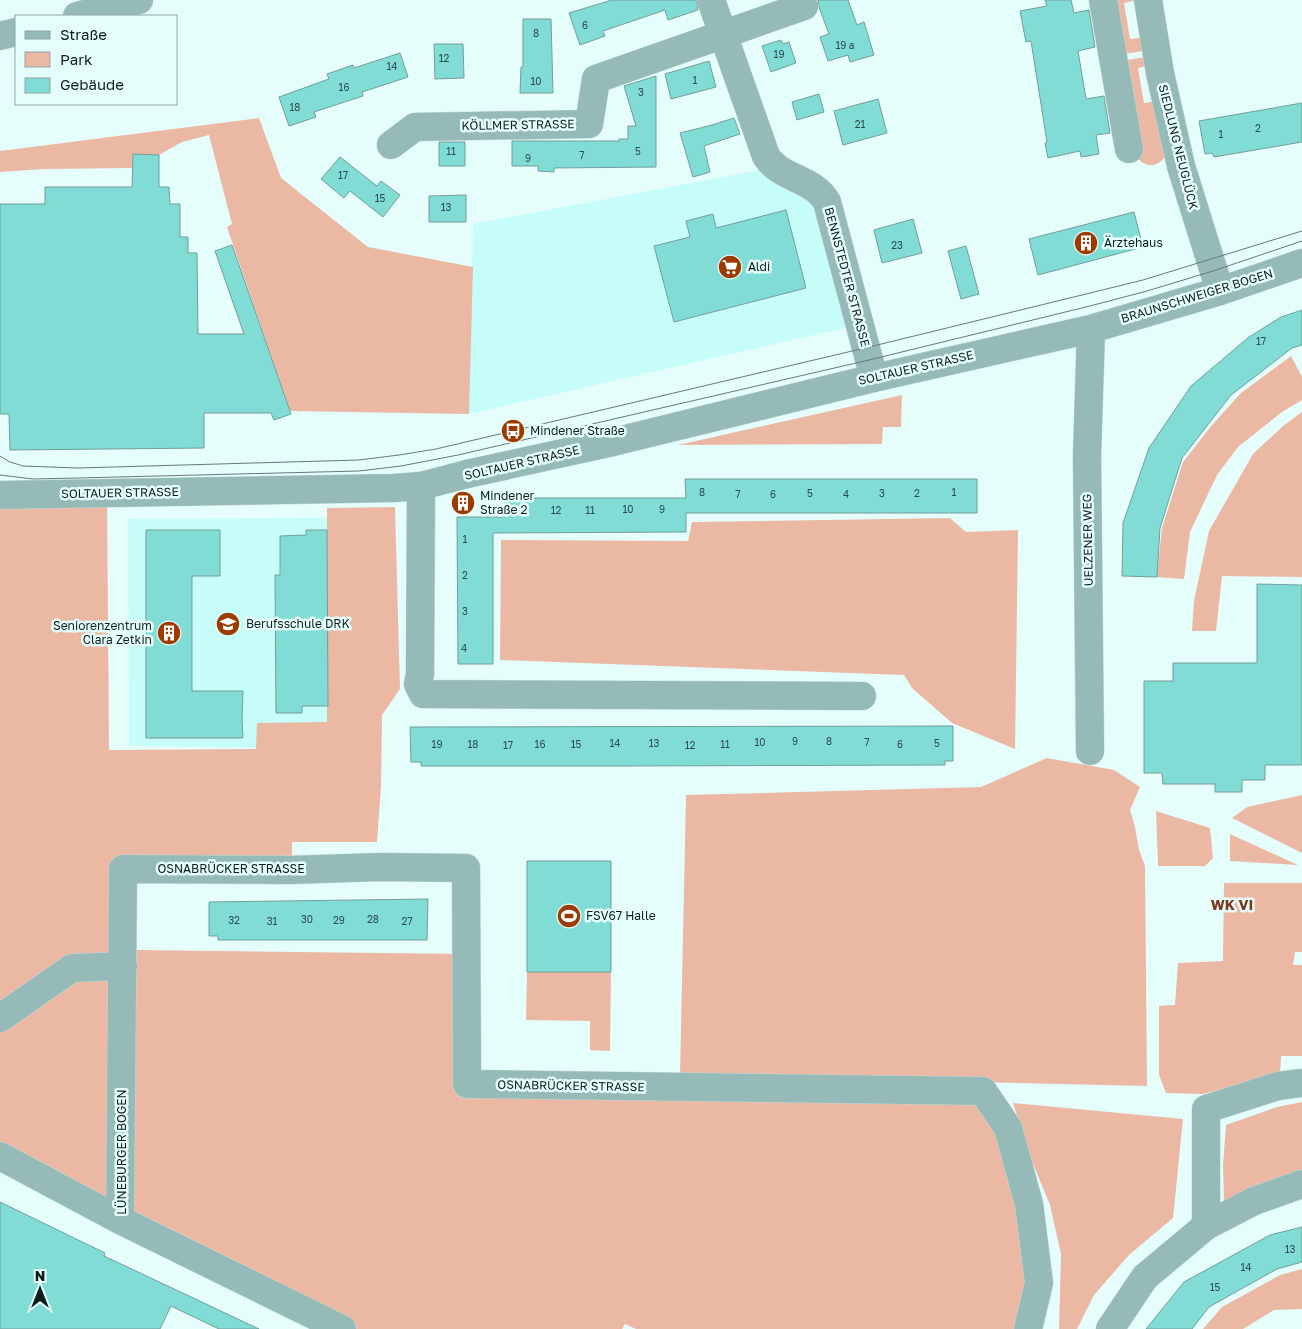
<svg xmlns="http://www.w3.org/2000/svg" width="1302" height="1329" font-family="'Golos Text',sans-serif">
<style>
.built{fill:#c7fdf9}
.green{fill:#ebb8a4}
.building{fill:#81dcd6;stroke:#749d9a}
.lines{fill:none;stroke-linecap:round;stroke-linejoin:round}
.minor-casing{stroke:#c3dad8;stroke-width:29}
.minor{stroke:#96bab7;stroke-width:28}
.tram{stroke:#667978;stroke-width:1}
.labels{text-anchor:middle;stroke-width:5;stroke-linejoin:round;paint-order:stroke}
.number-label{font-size:10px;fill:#2c4e4c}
.street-label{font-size:12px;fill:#0f1f1e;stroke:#e5fefc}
.poi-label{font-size:12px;fill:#0f1f1e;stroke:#e5fefc;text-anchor:start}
.neighbourhood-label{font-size:14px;font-weight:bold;fill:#7b391c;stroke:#e5fefc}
</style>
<rect width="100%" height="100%" fill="#e5fefc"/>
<path class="built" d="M770 168 822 196 854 326 469 414 473 224Z
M327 518 328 730 307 748 129 746 128 519Z"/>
<path class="green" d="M1110 0H1138L1124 3 1130 39 1145 37 1143 51 1124 54Z
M1146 57 1151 65 1138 68 1144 103 1158 101 1168 152C1160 167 1148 170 1136 157L1126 60Z
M259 118 281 178 368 247 473 267 469 414 290 411 227 227 232 224 209 135 182 142 159 155 133 154 132 168 43 169 0 172V151Z
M1291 356 1302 377V400L1282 412 1238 447 1217 475 1190 532 1184 579 1157 577 1162 528 1183 462 1212 425 1241 393Z
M902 395 901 427H883L882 444 678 445Z
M1302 412V577L1222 576 1216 631H1192L1194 601 1209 531 1253 454 1283 426Z
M107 492 109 750 256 749 257 723 327 722V508L395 507 400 689 382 715 381 786 377 842H292V859L118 856 120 1209 137 950 464 954 467 1084 983 1091 1030 1208 1028 1329H636L625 1324 622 1329H343L0 1156V495Z
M950 518 966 532 1018 530 1015 749 952 723 912 688 904 675 500 660 501 540 688 541 692 522Z
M1047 758 1114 770 1140 787 1130 810 1135 827 1139 850 1145 866 1147 1086 680 1075 686 795 981 787Z
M1302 795V853L1232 818 1247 807Z
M1156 811 1210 828 1213 858 1205 866H1158Z
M1230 834 1298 865 1230 861Z
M1224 883H1302V952H1295L1293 965H1302V1056H1281L1280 1074 1203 1094 1166 1093 1159 1075V1006L1175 1005 1178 963 1223 961Z
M527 972H611L610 1051 590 1050V1021L526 1020Z
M1302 1102V1172L1224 1201 1223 1165 1226 1125 1277 1107Z
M1013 1103 1183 1119 1173 1218 1129 1255 1094 1295 1077 1329H1059L1061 1254 1050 1205 1031 1159Z
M1302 1269V1309L1274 1310 1243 1329H1203L1222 1307 1280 1275Z"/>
<path class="building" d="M612 0H696L698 10 668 20 665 10 603 31 605 36 580 45 569 13Z
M818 0H848L857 25 864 22 874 55 850 62 848 55 828 61 820 37 829 34 819 7Z
M1045 0H1071L1074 13 1089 10 1095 47 1078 51 1086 99 1104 96 1110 133 1096 135 1099 154 1081 157 1080 151 1048 158 1045 143 1047 142 1031 41 1026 42 1020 11 1047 6Z
M523 19H551L553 93H520L521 67H523Z
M781 40 783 44 789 42 796 63 771 72 762 46Z
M434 44H463L464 78 435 79Z
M400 53 408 77 362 92 363 96 314 112 316 117 289 126 279 97 329 79 327 74 353 65 354 68Z
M709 61 716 87 671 99 665 74Z
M656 76V167L554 168V172L538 171V166H512V141H619V139H628V126H636L624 86Z
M819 94 824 112 797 120 792 102Z
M878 99 887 133 843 145 834 111Z
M1302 103V142L1214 157 1212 153 1205 154 1199 121Z
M734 118 740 134 704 146 710 172 693 177 680 133 712 125Z
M439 142H465V166H439Z
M133 154 159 155V187H169L170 204H180V237H188V253H197L198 334H244L215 251 232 245 291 414 274 420 271 413H204V448L10 450 9 414H0V204H45V187H132Z
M340 157 377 186 381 181 400 195 383 217 350 191 344 198 321 179Z
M466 195V222H429V196Z
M786 210 806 288 674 322 654 246 690 237 686 221 713 214 716 228Z
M1134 212 1143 247 1038 275 1029 239Z
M913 219 922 253 882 263 874 230Z
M966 246 979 294 961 299 948 251Z
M1302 310V345L1292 348 1231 395 1182 458 1160 528 1157 577 1122 576 1123 523 1149 448 1191 386 1249 337 1281 317Z
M685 479H977V513H686V532L493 533V664H458L457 517H505V498H686Z
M146 530H220V576H192V691H243L242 720 243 738H146Z
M306 530H327L328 706H302V713H276L275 575H280V536L306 535Z
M1257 584 1302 585V765H1265V780H1242V792H1215V784H1163L1162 773H1144V681H1173V663H1257Z
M953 726V761H945V765L618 766H421V762H411L410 727Z
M527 861H611V972H527Z
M428 899 427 940H218V936H209V902Z
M0 1202 105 1253 104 1256 259 1329H219L171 1306 160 1329H0Z
M1302 1227V1262L1277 1269 1209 1307 1192 1329H1146L1184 1282 1270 1235Z"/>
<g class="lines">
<g class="minor-casing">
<path id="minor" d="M711 0 766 156C780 179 814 178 827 202L874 378
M1103 0 1129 149
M1148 0 1160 73 1181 166 1220 291
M77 16 139 0
M0 36 16 32
M391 145 415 127 589 124 596 79 804 6
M421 486 420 674 418 684 423 694 862 696
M0 495 394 488 421 486 467 474 613 442 874 378 1091 329 1220 291 1302 263
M1090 751 1087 456 1091 329
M0 1018 72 968 123 966
M0 1156 120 1220 342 1329
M120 1220 123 869 289 870 380 867 466 868 467 1084 983 1091 1008 1128 1029 1204 1039 1283 1028 1329
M1206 1226V1109L1278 1086 1302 1083
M1110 1329 1145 1277 1206 1226 1254 1201 1302 1184"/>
</g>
<use href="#minor" class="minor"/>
<path class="tram" d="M0 456 10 462 23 466 78 468 359 460 399 455 436 449 865 348 1086 294 1143 280 1302 231
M0 475 33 479 78 478 359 471 401 466 458 455 869 360 1090 306 1147 291 1213 271 1302 241"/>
</g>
<defs>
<g id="building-disc" transform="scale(1.25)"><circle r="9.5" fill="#9d3a00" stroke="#e5fefc"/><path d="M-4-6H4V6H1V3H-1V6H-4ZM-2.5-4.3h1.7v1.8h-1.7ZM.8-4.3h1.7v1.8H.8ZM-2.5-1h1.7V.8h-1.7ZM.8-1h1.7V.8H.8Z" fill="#fff"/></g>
<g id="supermarket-disc" transform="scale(1.25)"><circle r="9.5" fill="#9d3a00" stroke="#e5fefc"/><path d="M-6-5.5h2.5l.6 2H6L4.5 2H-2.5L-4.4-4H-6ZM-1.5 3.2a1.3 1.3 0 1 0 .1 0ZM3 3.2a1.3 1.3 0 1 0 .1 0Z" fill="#fff"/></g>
<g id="bus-disc" transform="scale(1.25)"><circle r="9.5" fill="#9d3a00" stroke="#e5fefc"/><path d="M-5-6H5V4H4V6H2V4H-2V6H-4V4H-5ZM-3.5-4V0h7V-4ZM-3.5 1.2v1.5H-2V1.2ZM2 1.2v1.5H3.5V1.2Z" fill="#fff"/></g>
<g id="school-disc" transform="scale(1.25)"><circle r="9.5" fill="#9d3a00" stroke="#e5fefc"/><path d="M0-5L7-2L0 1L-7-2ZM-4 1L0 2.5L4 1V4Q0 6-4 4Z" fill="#fff"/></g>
<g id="stadium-disc" transform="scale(1.25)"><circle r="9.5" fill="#9d3a00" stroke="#e5fefc"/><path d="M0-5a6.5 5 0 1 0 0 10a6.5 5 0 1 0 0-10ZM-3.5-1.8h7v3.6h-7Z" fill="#fff"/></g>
</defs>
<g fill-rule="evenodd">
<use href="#building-disc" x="1086" y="243"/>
<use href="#supermarket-disc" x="730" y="267"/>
<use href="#bus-disc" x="513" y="431"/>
<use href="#building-disc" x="463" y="503"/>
<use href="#school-disc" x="228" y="624"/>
<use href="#building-disc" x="169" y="633"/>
<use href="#stadium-disc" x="569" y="916"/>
</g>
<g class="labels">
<g class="number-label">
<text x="585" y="29">6</text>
<text x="536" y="37">8</text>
<text x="845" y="49">19 a</text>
<text x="779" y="58">19</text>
<text x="444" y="62">12</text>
<text x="392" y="70">14</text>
<text x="695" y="84">1</text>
<text x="536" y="85">10</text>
<text x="344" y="91">16</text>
<text x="641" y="96">3</text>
<text x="295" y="111">18</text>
<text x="860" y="128">21</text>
<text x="1258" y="132">2</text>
<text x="1221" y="138">1</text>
<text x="451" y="155">11</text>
<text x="638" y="155">5</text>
<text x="582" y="159">7</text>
<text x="528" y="162">9</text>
<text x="343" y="179">17</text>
<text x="380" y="202">15</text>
<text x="446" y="211">13</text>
<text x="897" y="249">23</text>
<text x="1261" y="345">17</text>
<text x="702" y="496">8</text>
<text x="954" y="496">1</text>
<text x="810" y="497">5</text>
<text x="882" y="497">3</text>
<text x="917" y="497">2</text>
<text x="738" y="498">7</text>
<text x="773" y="498">6</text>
<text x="846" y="498">4</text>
<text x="628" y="513">10</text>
<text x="662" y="513">9</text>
<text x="556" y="514">12</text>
<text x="590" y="514">11</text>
<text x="465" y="543">1</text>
<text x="465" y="579">2</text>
<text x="465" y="615">3</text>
<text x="464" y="652">4</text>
<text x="795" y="745">9</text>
<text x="829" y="745">8</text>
<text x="760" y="746">10</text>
<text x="867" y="746">7</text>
<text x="615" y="747">14</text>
<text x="654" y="747">13</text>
<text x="937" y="747">5</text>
<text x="437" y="748">19</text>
<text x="473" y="748">18</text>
<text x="540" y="748">16</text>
<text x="576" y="748">15</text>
<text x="725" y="748">11</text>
<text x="900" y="748">6</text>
<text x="508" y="749">17</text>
<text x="690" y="749">12</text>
<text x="307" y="923">30</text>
<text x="373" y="923">28</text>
<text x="234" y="924">32</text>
<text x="339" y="924">29</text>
<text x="272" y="925">31</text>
<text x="407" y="925">27</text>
<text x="1290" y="1253">13</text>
<text x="1246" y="1271">14</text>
<text x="1215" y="1291">15</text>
</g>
<g class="street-label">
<text transform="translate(518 125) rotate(-1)" y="4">KÖLLMER STRASSE</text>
<text transform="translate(1178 147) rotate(76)" y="4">SIEDLUNG NEUGLÜCK</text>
<text transform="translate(847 277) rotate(75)" y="4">BENNSTEDTER STRASSE</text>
<text transform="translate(1197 296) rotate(-17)" y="4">BRAUNSCHWEIGER BOGEN</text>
<text transform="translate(916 368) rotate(-13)" y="4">SOLTAUER STRASSE</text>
<text transform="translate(522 463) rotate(-13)" y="4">SOLTAUER STRASSE</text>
<text transform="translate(120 493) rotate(-1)" y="4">SOLTAUER STRASSE</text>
<text transform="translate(1088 540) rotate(-91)" y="4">UELZENER WEG</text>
<text x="231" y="873">OSNABRÜCKER STRASSE</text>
<text transform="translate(571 1086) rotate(1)" y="4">OSNABRÜCKER STRASSE</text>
<text transform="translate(122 1152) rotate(-90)" y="4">LÜNEBURGER BOGEN</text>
</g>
<g class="poi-label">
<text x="1104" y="247">Ärztehaus</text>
<text x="748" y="271">Aldi</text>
<text x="530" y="435">Mindener Straße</text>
<text x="480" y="500">Mindener<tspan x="480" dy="14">Straße 2</tspan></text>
<text x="246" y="628">Berufsschule DRK</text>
<text x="152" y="630" text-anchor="end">Seniorenzentrum<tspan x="152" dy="14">Clara Zetkin</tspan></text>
<text x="586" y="920">FSV67 Halle</text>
</g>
<g class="neighbourhood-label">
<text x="1232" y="910">WK VI</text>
</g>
</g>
<rect x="15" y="15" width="162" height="90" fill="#e5fefc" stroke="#8fa5a3"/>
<rect x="25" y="31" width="25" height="8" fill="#96bab7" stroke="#8fa5a3"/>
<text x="60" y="40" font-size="15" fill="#0f1f1e">Straße</text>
<rect x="25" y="52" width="25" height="15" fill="#ebb8a4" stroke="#8fa5a3"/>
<text x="60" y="65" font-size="15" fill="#0f1f1e">Park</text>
<rect x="25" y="78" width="25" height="15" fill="#81dcd6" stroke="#8fa5a3"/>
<text x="60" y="90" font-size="15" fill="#0f1f1e">Gebäude</text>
<g transform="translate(40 1289)" stroke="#e5fefc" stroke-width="4" paint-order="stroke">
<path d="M0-4L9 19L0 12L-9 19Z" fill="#0f1f1e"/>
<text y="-8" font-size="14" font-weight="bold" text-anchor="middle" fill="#0f1f1e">N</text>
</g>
</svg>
